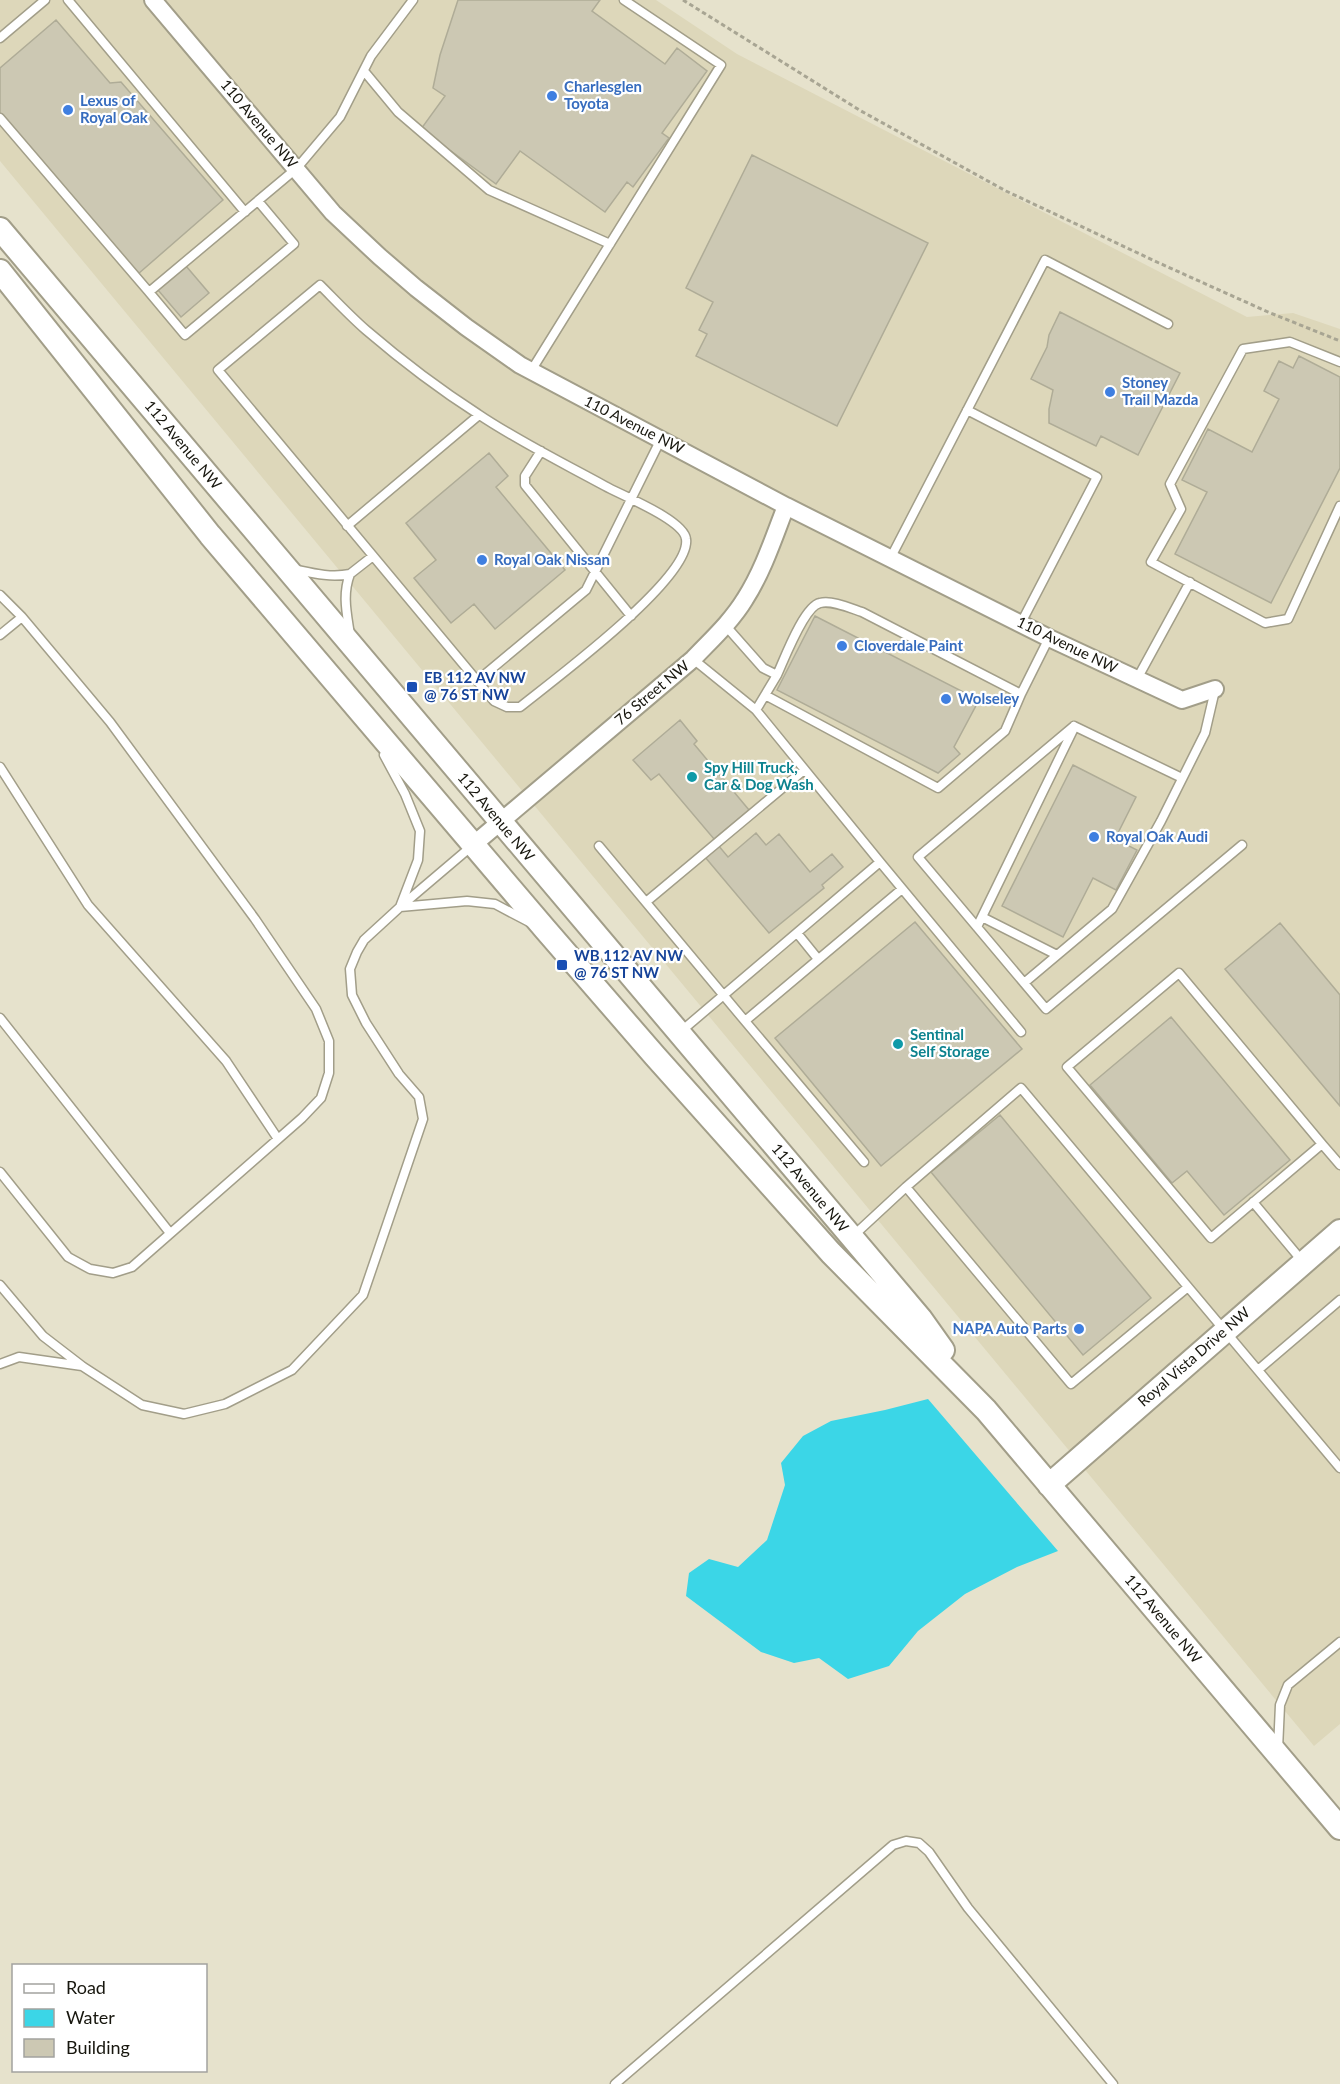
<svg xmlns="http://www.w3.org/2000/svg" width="1340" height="2084" font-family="Lato,sans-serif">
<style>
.built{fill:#ddd7ba}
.water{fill:#3bd6e7}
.building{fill:#ccc8b3;stroke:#afac97;stroke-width:1.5}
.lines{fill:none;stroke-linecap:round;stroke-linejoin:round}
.lane-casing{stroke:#a29e89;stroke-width:11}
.street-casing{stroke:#a29e89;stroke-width:20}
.secondary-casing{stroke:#a29e89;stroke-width:26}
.path{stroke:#a8a593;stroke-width:3;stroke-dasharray:4.5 3;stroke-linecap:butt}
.lane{stroke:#fff;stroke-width:8}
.street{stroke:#fff;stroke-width:16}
.secondary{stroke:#fff;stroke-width:22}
.shop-dot{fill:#3f7fe0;stroke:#fff;stroke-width:2}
.transit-dot{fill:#1a4fb4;stroke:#fff;stroke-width:2}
.culture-dot{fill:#0f9aa8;stroke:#fff;stroke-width:2}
.labels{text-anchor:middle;stroke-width:4.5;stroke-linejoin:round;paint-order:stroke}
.shop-label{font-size:15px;font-weight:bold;fill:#366cbe;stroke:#fff;text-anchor:start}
.street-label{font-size:15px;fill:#17160e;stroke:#fff}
.transit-label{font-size:15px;font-weight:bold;fill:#164399;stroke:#fff;text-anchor:start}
.culture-label{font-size:15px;font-weight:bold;fill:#0d838f;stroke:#fff;text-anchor:start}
</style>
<rect width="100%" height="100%" fill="#e6e2cc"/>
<path class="built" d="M0 0H656L737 54 1247 317 1293 313 1340 329V1724L1314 1746 0 161Z"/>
<path class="water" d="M928 1399 1058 1551 1017 1567 965 1594 918 1631 889 1666 848 1679 819 1658 794 1663 761 1652 686 1596 689 1573 709 1559 738 1567 767 1540 785 1485 781 1463 803 1436 831 1421 885 1410Z"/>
<path class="building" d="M458 0H600L592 11 665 64 677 48 707 71 662 133 669 138 633 187 627 182 605 212 520 151 496 184 421 129 445 96 433 88 440 55Z
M56 20 110 83 121 82 223 200 138 274 0 113V68Z
M752 155 928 243 837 426 696 356 707 334 699 330 713 302 686 288Z
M186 266 209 293 181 317 158 290Z
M1060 312 1180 373 1138 455 1101 436 1096 446 1049 423V409L1053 390 1031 379 1047 347 1049 335Z
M1299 356 1340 377V468L1271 603 1175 554 1207 492 1182 480 1208 429 1252 452 1279 399 1264 391 1279 361 1293 368Z
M489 453 508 476 496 487 565 570 495 629 474 604 451 623 414 578 436 560 406 523Z
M815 616 979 700 954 747 960 754 938 773 777 690Z
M680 720 697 741 694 744 749 810 714 839 659 774 651 780 633 760Z
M1073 765 1136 797 1115 839 1137 850 1116 890 1093 878 1063 937 1002 906Z
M756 833 766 845 779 834 810 872 832 854 843 867 822 885 824 888 769 933 705 857 718 845 728 857Z
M915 922 1022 1049 881 1166 775 1038Z
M1280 923 1340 995V1106L1225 969Z
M1171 1017 1290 1160 1224 1215 1187 1171 1172 1183 1090 1085Z
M1000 1115 1151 1298 1083 1355 931 1172Z"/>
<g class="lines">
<g class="lane-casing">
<path id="lane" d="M68 0 245 212
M0 38 45 0
M364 71 398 112 489 190 610 244
M0 118 149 292
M258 201 294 244 185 335 149 292 297 168 340 117 371 56 413 0
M320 285C335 300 350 316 366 330 401 360 439 389 478 414 518 441 563 463 605 486 623 496 684 520 686 539 692 578 552 681 520 707H507L494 701 218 370Z
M1340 362 1290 342 1243 349 1170 484 1181 509 1151 562 1265 623 1288 619 1340 506
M531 371 721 65 624 0
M967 410 1097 477 1021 623
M541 451 525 476V485L631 616
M347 526 479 415
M891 557 1045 260 1168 324
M293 569C312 573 330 578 350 574 342 595 347 614 350 635
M350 574 373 556
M0 595 22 617 110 722 255 919 316 1009 329 1041V1073L321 1098 302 1118 132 1267 113 1273 90 1269 68 1257 0 1172
M725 625 763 668 777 675 756 710
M0 635 22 617
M693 659 756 710 880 862
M777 675C784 660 804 606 820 603 832 600 850 608 862 612L1021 694 1049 638
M1137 679 1190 582
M477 681 586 590 661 439
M765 695 938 788 1005 731 1021 694
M1074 726 918 857 1046 1009 1242 845
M1074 726 1182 778
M384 755 405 794 420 831 418 860 400 907 467 901 495 904 531 923
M0 767 88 905 226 1061 278 1139
M599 846 745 1021
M646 902 804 770
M982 917 1057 955
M977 927 1073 730
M797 933 818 959
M1179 973 1322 1144 1211 1238 1067 1067Z
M1024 983 1112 909 1161 821 1205 733 1215 690
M0 1018 170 1233
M679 1033 880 862 1021 1032
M1322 1144 1340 1165
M864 1162 745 1021 902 889
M906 1187 1071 1384 1188 1287
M1253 1202 1303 1262
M852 1237 906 1187 1021 1088 1340 1468
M0 1285 43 1336 82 1366 142 1405 184 1414 225 1404 292 1370 363 1295 423 1119 419 1097 399 1074 366 1023 352 995 350 969 357 952 364 940 400 907 473 845
M0 1364 19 1357 82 1366
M1258 1370 1340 1300
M1278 1749 1280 1705 1288 1685 1340 1642
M615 2084 893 1845 906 1841 919 1843 929 1852 968 1908 1113 2084"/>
</g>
<g class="street-casing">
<path id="street" d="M153 0 333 213 380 257 416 288 466 327 520 365 786 506 1049 638 1182 700 1215 689
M473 845 693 659C711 640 731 622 745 599 763 571 774 537 786 506"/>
</g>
<g class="secondary-casing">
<path id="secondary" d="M0 229 921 1319 943 1350
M0 271 210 535 545 929 655 1056 831 1253 986 1410 1340 1828
M1049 1485 1340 1231"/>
</g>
<path class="path" d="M683 0 861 111 1006 191 1159 263 1268 312 1340 341"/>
<use href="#lane" class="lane"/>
<use href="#street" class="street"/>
<use href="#secondary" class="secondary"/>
</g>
<g class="shop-dot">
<circle cx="552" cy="96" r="6"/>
<circle cx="68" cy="110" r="6"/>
<circle cx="1110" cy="392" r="6"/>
<circle cx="482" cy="560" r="6"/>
<circle cx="842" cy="646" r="6"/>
<circle cx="946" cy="699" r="6"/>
<circle cx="1094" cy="837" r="6"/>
<circle cx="1079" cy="1329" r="6"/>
</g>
<g class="transit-dot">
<rect x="406" y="681" width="12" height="12" rx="3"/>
<rect x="556" y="959" width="12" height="12" rx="3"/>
</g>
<g class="culture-dot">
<circle cx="692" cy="777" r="6"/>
<circle cx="898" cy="1044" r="6"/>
</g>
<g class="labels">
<g class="shop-label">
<text x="564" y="92">Charlesglen<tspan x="564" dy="17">Toyota</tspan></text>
<text x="80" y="106">Lexus of<tspan x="80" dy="17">Royal Oak</tspan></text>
<text x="1122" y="388">Stoney<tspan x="1122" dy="17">Trail Mazda</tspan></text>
<text x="494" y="565">Royal Oak Nissan</text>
<text x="854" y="651">Cloverdale Paint</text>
<text x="958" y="704">Wolseley</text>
<text x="1106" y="842">Royal Oak Audi</text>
<text x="1067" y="1334" text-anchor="end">NAPA Auto Parts</text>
</g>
<g class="street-label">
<text transform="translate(259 124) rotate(50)" y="5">110 Avenue NW</text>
<text transform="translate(634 425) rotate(27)" y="5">110 Avenue NW</text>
<text transform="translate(183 445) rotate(50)" y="5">112 Avenue NW</text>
<text transform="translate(1067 645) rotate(26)" y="5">110 Avenue NW</text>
<text transform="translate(652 693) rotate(-40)" y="5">76 Street NW</text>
<text transform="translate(496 817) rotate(50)" y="5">112 Avenue NW</text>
<text transform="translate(810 1188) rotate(50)" y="5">112 Avenue NW</text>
<text transform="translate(1194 1357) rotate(-41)" y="5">Royal Vista Drive NW</text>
<text transform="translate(1163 1619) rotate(50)" y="5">112 Avenue NW</text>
</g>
<g class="transit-label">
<text x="424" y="683">EB 112 AV NW<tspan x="424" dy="17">@ 76 ST NW</tspan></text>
<text x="574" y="961">WB 112 AV NW<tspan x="574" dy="17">@ 76 ST NW</tspan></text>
</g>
<g class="culture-label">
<text x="704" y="773">Spy Hill Truck,<tspan x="704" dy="17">Car &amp; Dog Wash</tspan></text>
<text x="910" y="1040">Sentinal<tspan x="910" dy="17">Self Storage</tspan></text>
</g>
</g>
<rect x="12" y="1964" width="195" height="108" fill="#ffffff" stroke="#a2a29f" stroke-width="1.5"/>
<rect x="24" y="1984" width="30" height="9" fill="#ffffff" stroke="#a2a29f" stroke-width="1.5"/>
<text x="66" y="1994" font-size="18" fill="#17160e">Road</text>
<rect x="24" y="2009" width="30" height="18" fill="#3bd6e7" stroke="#a2a29f" stroke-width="1.5"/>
<text x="66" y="2024" font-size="18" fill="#17160e">Water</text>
<rect x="24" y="2039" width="30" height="18" fill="#ccc8b3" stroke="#a2a29f" stroke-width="1.5"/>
<text x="66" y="2054" font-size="18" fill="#17160e">Building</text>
</svg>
